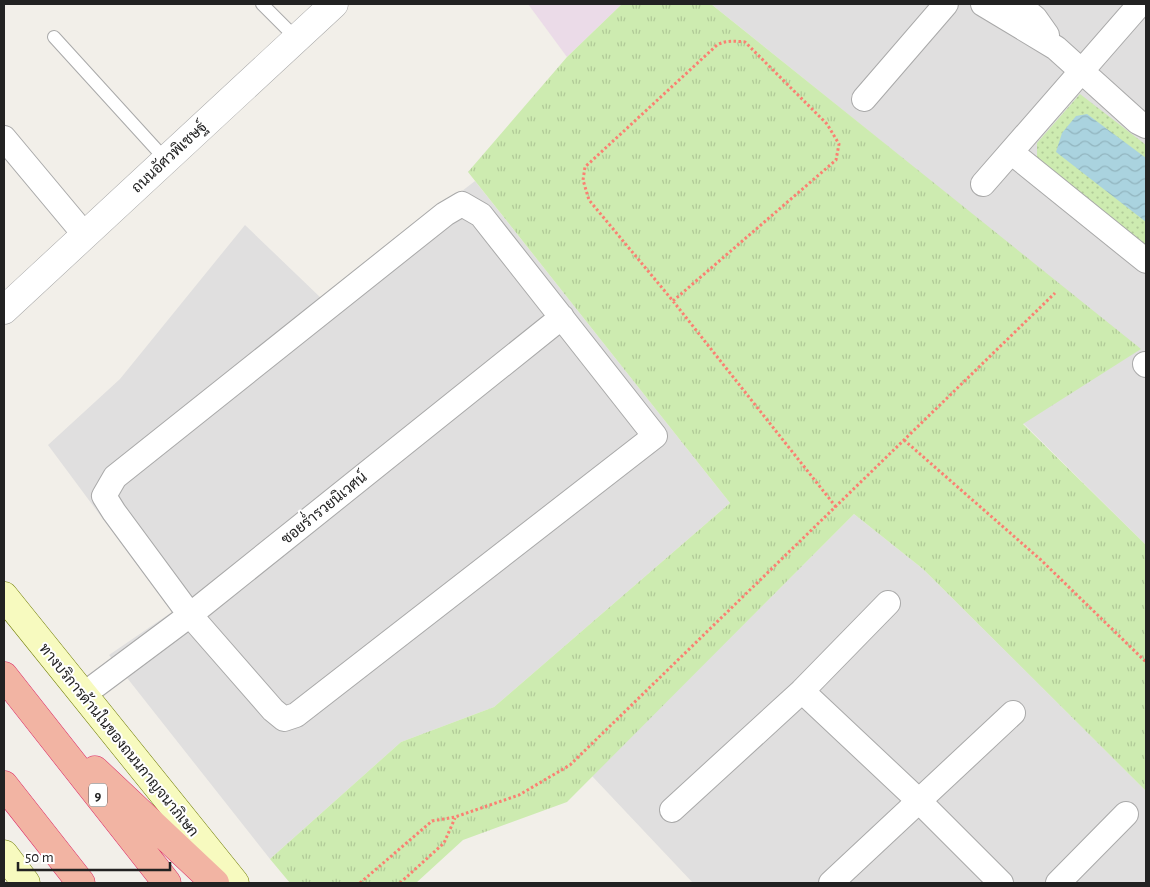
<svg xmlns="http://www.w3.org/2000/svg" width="1150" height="887" font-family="'Alegreya Sans',Sarabun,sans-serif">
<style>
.residential{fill:#e0dfdf}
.industrial{fill:#ebdbe8}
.grass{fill:url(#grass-tufts)}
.garden{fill:url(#garden-dots)}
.water{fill:url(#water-waves)}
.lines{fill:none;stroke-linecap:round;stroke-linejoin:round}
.service-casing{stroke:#a9a9a9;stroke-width:14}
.minor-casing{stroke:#a9a9a9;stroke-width:26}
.tertiary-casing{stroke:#a9a9a9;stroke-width:29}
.secondary-casing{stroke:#707d05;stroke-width:29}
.trunk-casing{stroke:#dc2a67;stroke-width:29}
.path{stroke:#fa8072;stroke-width:3;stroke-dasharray:2.5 2.5;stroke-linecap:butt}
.service{stroke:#fff;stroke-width:12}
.minor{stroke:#fff;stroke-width:24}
.tertiary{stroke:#fff;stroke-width:28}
.secondary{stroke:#f7fabf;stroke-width:28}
.trunk{stroke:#f2b4a3;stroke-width:28}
.labels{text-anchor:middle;stroke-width:4;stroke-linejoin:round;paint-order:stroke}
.shield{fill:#fff;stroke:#646464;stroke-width:1}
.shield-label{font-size:14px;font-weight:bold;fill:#222}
.street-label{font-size:15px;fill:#222;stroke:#fff}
</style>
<defs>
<pattern id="grass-tufts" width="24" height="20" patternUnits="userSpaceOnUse" patternTransform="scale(1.25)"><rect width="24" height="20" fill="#cdebb0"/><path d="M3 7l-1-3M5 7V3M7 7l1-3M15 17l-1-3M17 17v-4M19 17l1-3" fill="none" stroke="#b0c997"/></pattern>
<pattern id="garden-dots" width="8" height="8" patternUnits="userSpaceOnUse" patternTransform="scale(1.25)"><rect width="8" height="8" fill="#cdebb0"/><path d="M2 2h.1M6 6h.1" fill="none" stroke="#b0c997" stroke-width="1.8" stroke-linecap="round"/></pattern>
<pattern id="water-waves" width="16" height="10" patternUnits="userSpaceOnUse" patternTransform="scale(1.25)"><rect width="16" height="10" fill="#aad3df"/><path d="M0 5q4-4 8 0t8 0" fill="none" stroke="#92b5bf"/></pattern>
</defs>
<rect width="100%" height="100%" fill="#f2efe9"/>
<path class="residential" d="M711 4H1146V545L1023 423 1140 349Z
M475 181 730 503 494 707 401 742 270 859 109 655 172 612 48 445 120 379 245 225 322 299Z
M854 514 923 569 1146 791V883H693L592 776Z"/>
<path class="industrial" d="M528 4H622L567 57Z"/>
<path class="grass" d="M622 4H711L1141 349 1023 424 1146 545V791L923 569 854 514 567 802 463 840 416 883H290L270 859 401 742 494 707 730 503 468 172 567 57Z"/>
<path class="garden" d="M1080 94 1146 145V247L1037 158V143Z"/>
<path class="water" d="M1087 114 1146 158V222L1056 152 1062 133 1076 116Z"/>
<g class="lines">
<g class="service-casing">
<path id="service" d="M262 4 297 39
M54 37 166 160"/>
</g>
<g class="minor-casing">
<path id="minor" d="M983 4 1056 48 1138 122 1146 126
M1018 4 1035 18 1047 35
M864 99 946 4
M4 138 85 235
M1011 152 1146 261
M983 184 1140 4
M462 204 481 215 655 436 296 715 284 719 273 710 190 615 114 512 104 496 115 477 445 214Z
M1145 364 1146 365
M802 691 919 801 1001 883
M83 695 190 615 562 317
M672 810 802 691 888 603
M831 883 1013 713
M1058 883 1126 814"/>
</g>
<g class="tertiary-casing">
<path id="tertiary" d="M4 310 334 4"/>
</g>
<g class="secondary-casing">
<path id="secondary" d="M4 596 235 883
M4 854 26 883"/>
</g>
<g class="trunk-casing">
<path id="trunk" d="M4 676 167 883
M95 770 215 883
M4 785 81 883"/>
</g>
<path class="path" d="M673 301 836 160 839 144 827 124 745 42C735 41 726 40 717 45L585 167 583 180 589 200 673 301 836 507
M904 440 1041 560 1146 662
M360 883 432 821 455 817 519 795 570 765 1055 293
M400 883 444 843 455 818"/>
<use href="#service" class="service"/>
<use href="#minor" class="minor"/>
<use href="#tertiary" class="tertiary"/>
<use href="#secondary" class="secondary"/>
<use href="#trunk" class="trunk"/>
</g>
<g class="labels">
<rect class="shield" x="89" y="783.5" width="18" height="23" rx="4"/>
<g class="shield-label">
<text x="98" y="800">9</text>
</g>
<g class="street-label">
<text transform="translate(169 157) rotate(-43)" y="5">ถนนอัศวพิเชษฐ์</text>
<text transform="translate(324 508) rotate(-39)" y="5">ซอยร่ำรวยนิเวศน์</text>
<text transform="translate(119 740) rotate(51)" y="5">ทางบริการด้านในของถนนกาญจนาภิเษก</text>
</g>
</g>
<rect width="1150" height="887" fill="none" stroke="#222222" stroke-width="10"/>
<path d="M18 862v8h152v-8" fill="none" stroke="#222222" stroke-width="2.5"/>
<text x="25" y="862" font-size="15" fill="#222222" stroke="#ffffff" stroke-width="4" paint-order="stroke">50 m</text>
</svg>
